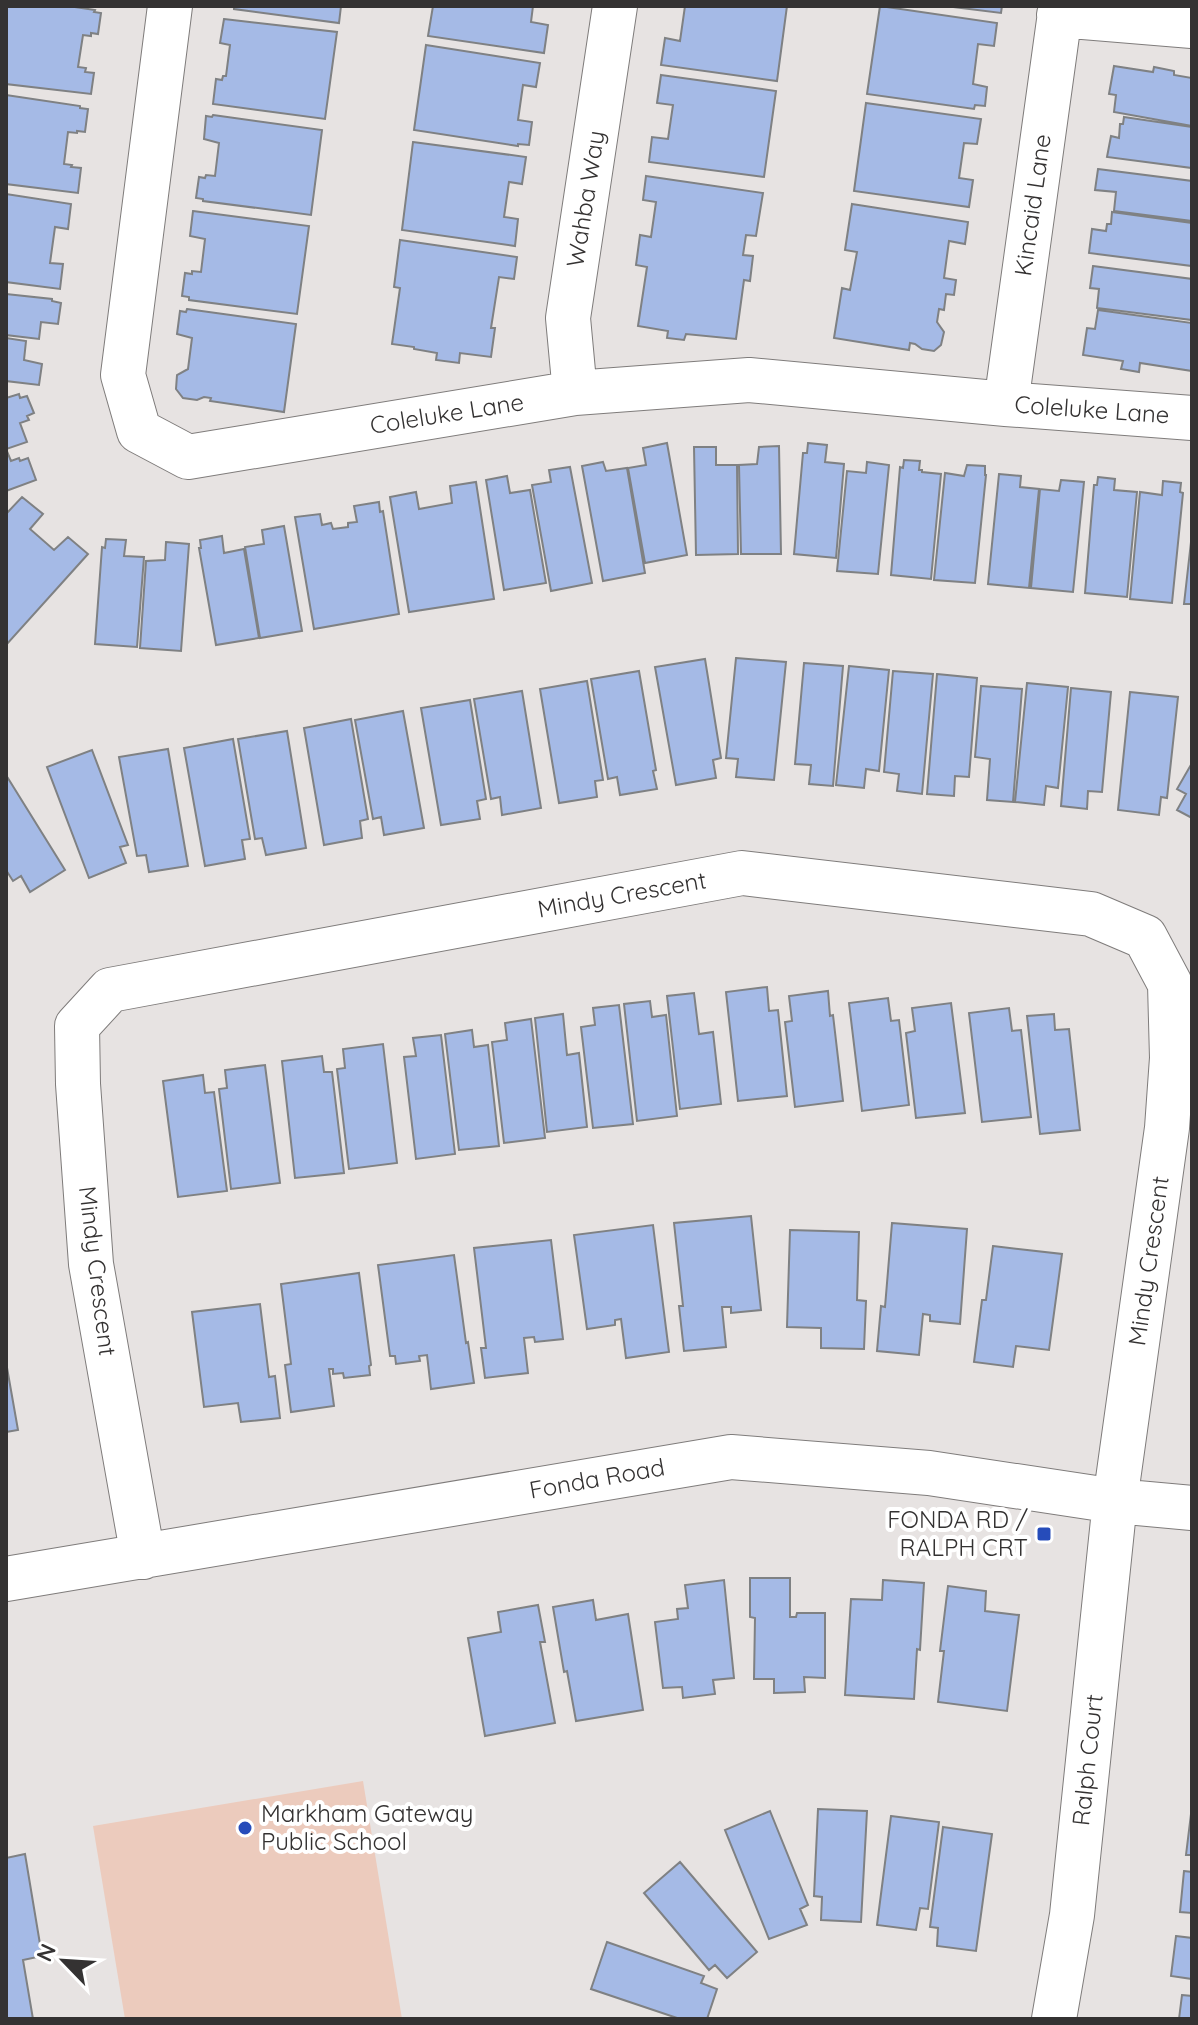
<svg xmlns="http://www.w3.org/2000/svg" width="1198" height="2025" font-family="Quicksand,sans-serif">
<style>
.green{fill:#eccbbd}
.building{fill:#a5bae6;stroke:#7f8183;stroke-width:2}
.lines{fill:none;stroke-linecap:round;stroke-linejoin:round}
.minor-casing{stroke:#7f7c7b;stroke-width:46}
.minor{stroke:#fff;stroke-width:44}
.poi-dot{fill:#264cba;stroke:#fff;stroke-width:3}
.labels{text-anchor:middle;stroke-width:8;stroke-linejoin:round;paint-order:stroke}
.street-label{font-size:24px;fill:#343232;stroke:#fff}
.poi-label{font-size:24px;fill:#343232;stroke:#fff;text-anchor:end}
</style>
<rect width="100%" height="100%" fill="#e7e3e2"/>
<path class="green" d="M363 1781 402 2019H125L93 1826Z"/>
<path class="building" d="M6 6H68L95 10 94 12 101 13 98 34 91 33V36L83 35 78 67 86 68 85 72 94 73 91 94 6 84Z
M227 6H341L339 23 234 9V7Z
M433 6H533L531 22 548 25 544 53 428 36Z
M685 6H787L777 81 661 65 665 38 680 41Z
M880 6 997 23 994 46 978 44 973 84 987 87 985 106 975 105 974 109 867 94Z
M945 6H1002L1001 13Z
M224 19 337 32 325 119 213 104 216 79 222 80 223 76H226L230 45 220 43Z
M426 45 540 63 536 87 523 85 518 120 532 122 529 145 518 144V146L414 130Z
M1114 66 1153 72 1154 67 1174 71V75L1192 78V126L1114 112 1116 95 1109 94Z
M661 75 776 91 764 177 649 162 652 137 668 139 673 105 657 103Z
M6 95 80 106V108L88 109 85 132 77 131V133L68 132 64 164 72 165 71 167 81 168 78 193 6 184Z
M866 103 981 119 977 144 964 143 959 178 973 180 969 207 854 191Z
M213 115 322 130 311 215 203 201V199L196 198 199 177 205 178 206 175 215 176 219 143 204 139 206 116 212 117Z
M1124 117 1192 127V168L1107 157 1111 136 1119 138 1120 124H1123Z
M413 142 526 157 522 184 509 182 504 217 518 219 515 246 402 230Z
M1098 169 1192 181V221L1114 211 1116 192 1095 190Z
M646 176 763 193 756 236 746 235 743 255 753 256 750 281 744 280 736 339 686 334 684 340 667 338 668 331 638 326 647 267 636 265 640 235 651 237 656 202 643 200Z
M6 194 71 204 68 229 55 227 50 263 63 264 60 289 6 282Z
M852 204 968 222 965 244 949 241 944 278 956 280 954 295 946 294 944 310 939 309 937 322 944 332 941 345 934 351 922 349 915 344 910 343 909 350 834 338 842 288 850 290 857 252 845 250Z
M193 211 309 226 297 314 189 300V297L182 296 185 273 192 274V271L201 272 205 239 190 236Z
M1112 212 1192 223V266L1089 253 1092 229 1106 231 1107 224H1111Z
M400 240 517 257 514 279 499 277 491 328H495L491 357 460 353 459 363 436 360 437 353 414 349V347L392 344 400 288 394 287Z
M1093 266 1192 279V320L1097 308 1099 289 1090 288Z
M6 294 52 299V301L61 303 58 324 41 322 39 339 6 335Z
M187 309 296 324 284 412 210 401 211 398 204 397 197 400 183 398 176 389 177 375 188 369 192 338 177 334 180 311 186 312Z
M1098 310 1192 323V371L1140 363 1139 372 1121 369 1123 361 1083 355 1087 328 1095 329Z
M6 338 26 341 24 360 42 364 39 385 6 381Z
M19 394 20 398 27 396 34 413 27 416 29 420 20 423 27 442 6 449 11 461 19 458 20 461 28 458 36 480 6 491V398Z
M667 443 687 555 645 563 628 468 646 465 643 448Z
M808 443 827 445 825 462 844 464 836 558 794 554 803 453H807Z
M779 446 781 554H741L739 465 757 464 759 447Z
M694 447H716V465H737L738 554 696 555Z
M904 460 920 461 919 470H922V472L941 474 931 579 891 575 900 467 903 468Z
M603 462 606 471 627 468 645 573 603 581 582 466Z
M867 462 889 465 878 574 837 571 847 471 866 473Z
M967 465 985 466V475H986L975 583 934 580 945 473 964 476Z
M570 467 592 583 551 591 532 485 551 482 549 470Z
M999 474 1021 476 1020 487 1039 489 1029 588 988 584Z
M507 476 510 493 530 490 546 583 504 590 486 480Z
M1098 477 1115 479 1114 490 1137 492 1127 597 1085 593 1094 485H1097Z
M1061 480 1084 482 1073 592 1031 588 1040 489 1059 491Z
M1163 481 1181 483 1180 492 1183 493 1172 603 1130 599 1140 492 1162 495Z
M476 482 494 599 409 612 390 497 416 492 419 509 452 503 450 486Z
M22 497 43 514 30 529 54 550 68 537 88 554 7 644 6 514Z
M379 502 380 512 383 511 399 614 314 629 295 517 320 514 322 525 331 523 333 529 348 527V523L357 522 354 506Z
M284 526 302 631 260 638 245 547 264 544 262 530Z
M1192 533V604H1184Z
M222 536 224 553 244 549 259 638 216 645 199 548H201L200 540Z
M106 539 126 540 124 556 144 557 137 647 95 644 102 547 105 548Z
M166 542 189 544 181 651 140 648 146 561 165 560Z
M736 658 786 662 774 780 736 777 738 759 726 758Z
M705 659 721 758 713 760 716 778 676 785 655 667Z
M804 663 843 666 833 786 809 784 811 765 795 764Z
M849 666 889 670 879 771 866 769 864 788 836 785Z
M639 671 656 770 653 771 657 789 620 795 617 777 608 779 591 679Z
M893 671 933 674 922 794 897 791 899 774 884 772Z
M937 674 977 678 969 777 955 776 954 796 927 794Z
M587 681 603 780 595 781 597 797 559 803 540 689Z
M1027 683 1068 687 1058 788 1046 786 1044 805 1015 802Z
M981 686 1022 689 1013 802 987 800 990 759 975 757Z
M1071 688 1111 692 1102 792 1088 791 1087 809 1061 806Z
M522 691 541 808 502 815 500 797 491 799 474 699Z
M1130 692 1178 697 1167 798 1161 797 1159 815 1118 810Z
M470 700 486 799 477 801 480 819 441 825 421 708Z
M403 711 424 828 384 835 381 817 373 819 355 720Z
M351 719 368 819 360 821 362 838 324 845 304 728Z
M287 731 306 848 266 855 262 838 255 839 238 739Z
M233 739 250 839 242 840 245 859 205 866 184 748Z
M168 749 188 866 149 872 146 855 137 856 119 757Z
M92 750 128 845 120 847 126 863 89 878 47 767Z
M1192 763V818L1177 810 1186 794 1177 789Z
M6 775 65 870 30 892 21 876 13 881 6 870Z
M767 987 769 1011 778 1010 787 1096 738 1101 726 992Z
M828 991 830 1016 833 1015 843 1101 795 1107 785 1022 792 1021 789 996Z
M694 993 699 1034 713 1032 721 1104 680 1109 667 996Z
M888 998 891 1021 899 1020 909 1105 862 1111 849 1003Z
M650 1001 652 1017 666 1015 677 1116 637 1121 624 1004Z
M951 1003 965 1113 916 1118 906 1033 915 1031 912 1008Z
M619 1005 633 1124 593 1128 581 1027 595 1025 593 1008Z
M1009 1008 1012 1031 1021 1030 1031 1117 982 1122 969 1013Z
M563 1014 567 1055 579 1053 587 1127 547 1132 535 1018Z
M1054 1014 1055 1030 1069 1029 1080 1130 1040 1134 1027 1016Z
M531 1019 545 1138 504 1143 492 1042 507 1040 505 1023Z
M472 1030 474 1047 488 1045 499 1146 459 1150 445 1034Z
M441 1035 455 1154 416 1159 404 1057 416 1056 413 1038Z
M383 1044 397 1163 349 1169 337 1069 345 1068 343 1049Z
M322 1056 324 1072H332L344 1173 295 1178 282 1061Z
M265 1065 280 1183 231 1189 219 1089 227 1088 225 1070Z
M203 1075 205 1093 214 1092 227 1191 178 1197 163 1081Z
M751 1216 761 1310 731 1313V1307H722L726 1347 684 1351 679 1306H683L674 1223Z
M892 1223 967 1229 960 1324 930 1321V1315L923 1314 919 1355 877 1351 881 1306 885 1307Z
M653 1225 669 1352 626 1358 621 1319 615 1320V1325L587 1329 574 1235Z
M790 1230 859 1232 857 1300 866 1301 864 1349 821 1348V1328L787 1327Z
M551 1240 563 1339 535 1342 534 1337 524 1338 528 1373 485 1378 481 1348H486L474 1248Z
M993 1246 1062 1254 1049 1350 1016 1346 1013 1367 974 1362 982 1300H986Z
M454 1255 466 1343 468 1342 474 1383 431 1389 427 1355 419 1356 420 1361 396 1364 395 1356H390L378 1265Z
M359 1273 371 1365 369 1366 370 1375 344 1378 343 1373 333 1374V1369H329L334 1406 291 1412 285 1365 291 1364 281 1284Z
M260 1304 269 1377 275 1376 280 1418 241 1422 238 1403 204 1407 192 1312Z
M6 1362 18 1430 6 1432Z
M750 1578H790V1617H796L797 1613H825V1678L804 1677 805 1692 774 1693V1679H754L755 1618 750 1617Z
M724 1580 734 1678 713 1680 715 1694 683 1698 682 1687 663 1688 655 1622 678 1619 677 1609 688 1608 685 1585Z
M883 1580 924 1583 920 1650 917 1649 914 1699 845 1695 851 1599 882 1600Z
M948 1586 986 1591 985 1611 1019 1615 1007 1711 938 1702 944 1651H940Z
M593 1600 596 1620 628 1614 643 1710 576 1721 567 1671 564 1672 553 1607Z
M538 1605 545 1642H540L555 1723 485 1736 468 1638 501 1632 498 1612Z
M818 1809 867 1811 861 1922 821 1920 822 1897 814 1896Z
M770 1811 808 1905 800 1909 807 1925 769 1939 725 1830Z
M1191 1814H1192V1855H1186Z
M891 1816 939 1822 928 1909 920 1908 916 1930 877 1925Z
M943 1827 992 1834 976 1951 937 1946 938 1928 930 1927Z
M25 1854 42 1956 23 1960 33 2019H6V1858Z
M680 1862 757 1952 727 1978 715 1965 709 1970 644 1893Z
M1184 1871 1192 1872V1913L1180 1912Z
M1176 1936 1192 1938V1979L1171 1976Z
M607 1942 704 1976 701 1983 717 1989 707 2019H680L591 1989Z
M1182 1995 1192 1996V2019H1179Z"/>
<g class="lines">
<g class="minor-casing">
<path id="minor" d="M170 6 123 375 139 431 188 457 575 393 749 380 1006 404 1192 418
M1059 15 1192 26
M575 393 568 318 615 6
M1006 404 1061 6
M143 1557 91 1264 78 1084 77 1026 110 990 742 873 1091 914 1145 937 1170 984 1172 1058 1167 1128 1115 1501 1072 1915 1054 2019
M6 1579 731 1457 929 1473 1115 1501 1192 1508"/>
</g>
<use href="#minor" class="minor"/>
</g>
<g class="poi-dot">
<rect x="1036" y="1526" width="16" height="16" rx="4"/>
<circle cx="245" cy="1828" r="8"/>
</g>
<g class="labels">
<g class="street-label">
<text transform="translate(586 199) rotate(-81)" y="8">Wahba Way</text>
<text transform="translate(1033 205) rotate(-82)" y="8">Kincaid Lane</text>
<text transform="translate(1092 410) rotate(4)" y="8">Coleluke Lane</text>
<text transform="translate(447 414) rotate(-9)" y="8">Coleluke Lane</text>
<text transform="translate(622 895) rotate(-10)" y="8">Mindy Crescent</text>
<text transform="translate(1149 1261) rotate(-82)" y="8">Mindy Crescent</text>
<text transform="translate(97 1271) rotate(83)" y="8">Mindy Crescent</text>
<text transform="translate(597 1479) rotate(-10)" y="8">Fonda Road</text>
<text transform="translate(1088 1760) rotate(-84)" y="8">Ralph Court</text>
</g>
<g class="poi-label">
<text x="1028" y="1528">FONDA RD /<tspan x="1028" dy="28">RALPH CRT</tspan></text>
<text x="261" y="1822" text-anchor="start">Markham Gateway<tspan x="261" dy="28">Public School</tspan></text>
</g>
</g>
<rect width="1198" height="2025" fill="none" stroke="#343232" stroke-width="16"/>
<g transform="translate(64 1961) rotate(295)" stroke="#ffffff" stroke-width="6" paint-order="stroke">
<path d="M0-6L14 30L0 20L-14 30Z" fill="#343232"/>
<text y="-12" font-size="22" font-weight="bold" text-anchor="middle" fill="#343232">N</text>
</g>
</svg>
